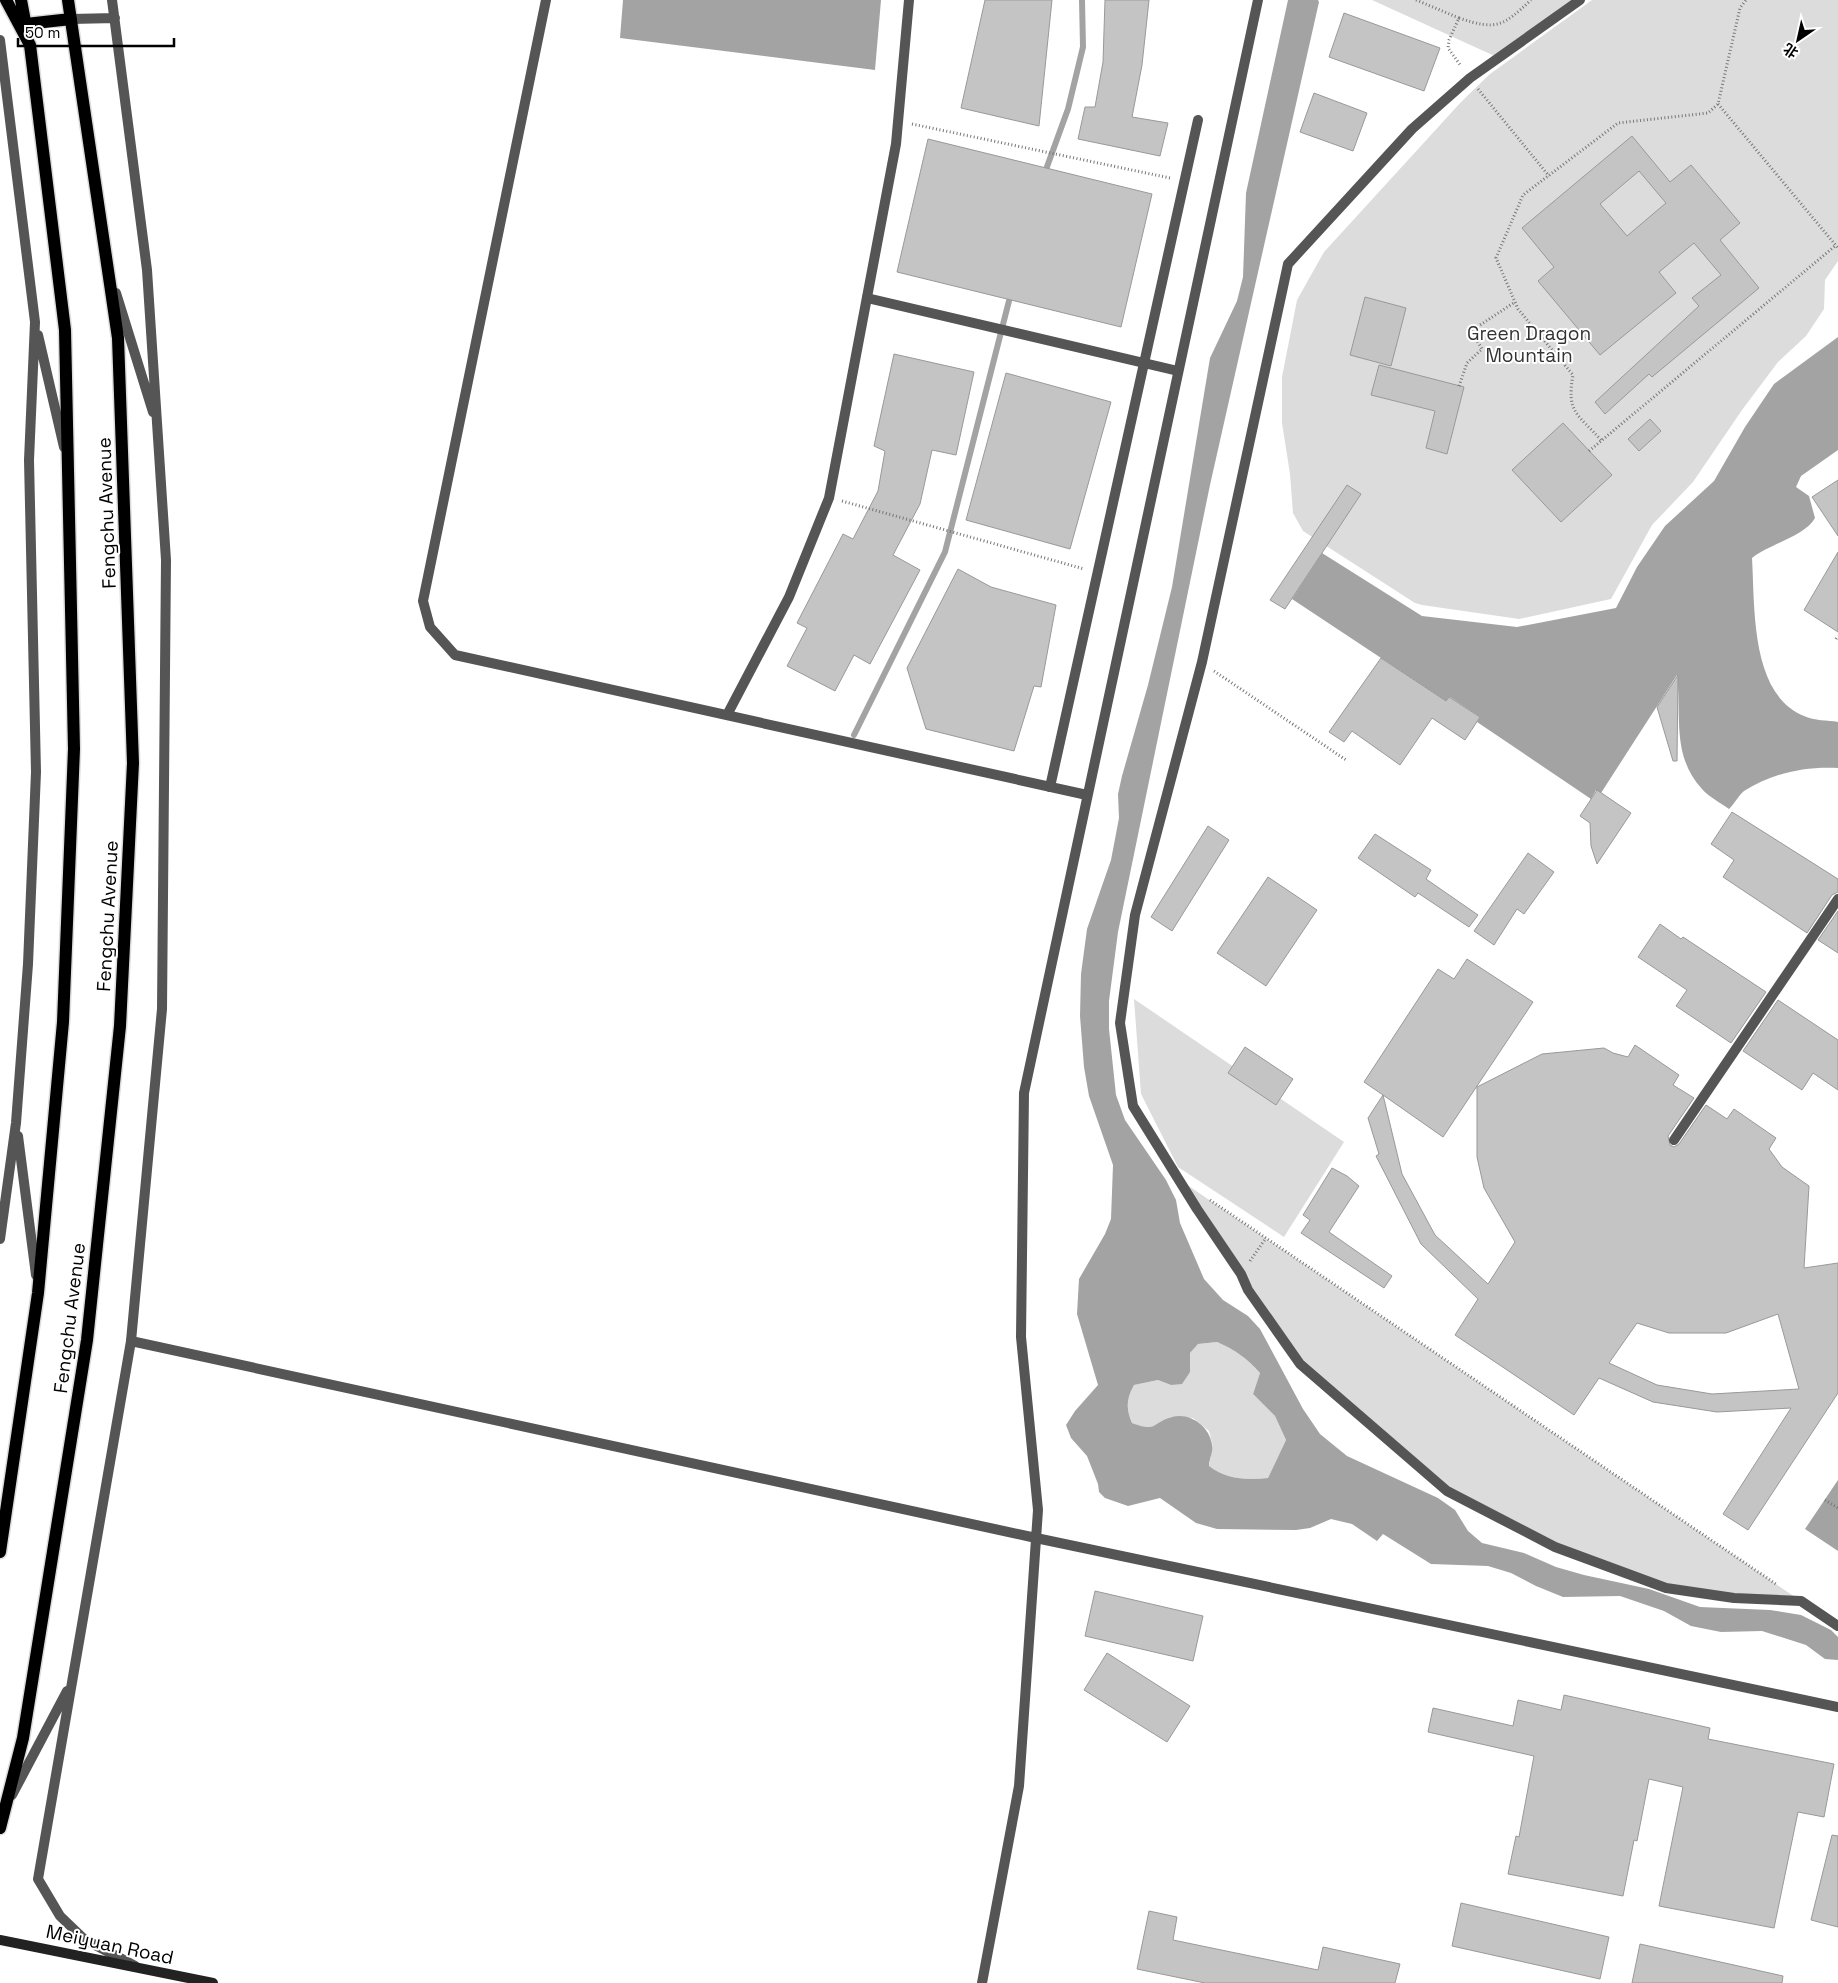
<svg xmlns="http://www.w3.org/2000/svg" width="1838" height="1983" font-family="'Space Grotesk','Noto Sans SC',sans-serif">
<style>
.green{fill:#dcdcdc}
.water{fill:#a3a3a3;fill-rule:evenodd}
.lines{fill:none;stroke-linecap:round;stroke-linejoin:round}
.stream{stroke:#a3a3a3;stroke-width:6}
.building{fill:#c4c4c4;stroke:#999;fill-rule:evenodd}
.primary-casing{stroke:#dbdbdb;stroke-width:15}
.path{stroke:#777;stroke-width:3;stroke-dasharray:1 2.5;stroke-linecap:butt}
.service{stroke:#555;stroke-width:10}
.pedestrian{stroke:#555;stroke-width:10}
.minor{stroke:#555;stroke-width:10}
.tertiary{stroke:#555;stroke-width:10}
.secondary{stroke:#222;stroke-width:10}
.primary{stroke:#000;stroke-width:12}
.labels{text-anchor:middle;stroke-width:4;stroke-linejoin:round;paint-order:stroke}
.park-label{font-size:19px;fill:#333;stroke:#fff}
.street-label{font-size:19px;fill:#000;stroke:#fff}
</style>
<rect width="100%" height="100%" fill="#fff"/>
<path class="green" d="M1372 0H1582L1499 58Z
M1592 0H1838V261L1825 280 1824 309 1806 336 1778 362 1742 410 1693 482 1652 525 1611 599 1519 619 1422 605 1415 603 1303 531 1293 513 1290 474 1282 423V377L1297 300 1324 252 1462 101 1490 74Z
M1134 999 1344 1142 1284 1237 1178 1167 1141 1094Z
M1177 1178 1801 1601 1666 1588 1555 1547 1447 1491 1300 1364Z
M1217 1342C1235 1350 1247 1358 1260 1373L1253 1394 1275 1416 1286 1440 1268 1478C1247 1480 1227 1480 1209 1466L1213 1446 1209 1431 1193 1418 1171 1417 1159 1425 1144 1428 1132 1423C1126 1408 1126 1399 1134 1385L1158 1380 1171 1385 1190 1372V1353L1198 1344Z"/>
<path class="water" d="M623 0H881L875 70 620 38Z
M1288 0H1318L1319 2 1210 485 1118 932 1109 1001V1029L1116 1095 1125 1120 1166 1180 1176 1200 1180 1223 1204 1279 1223 1300 1248 1316 1260 1329 1303 1409 1320 1434 1347 1456 1438 1498 1455 1510 1468 1531 1482 1543 1524 1553 1556 1567 1584 1575 1649 1589 1700 1607 1770 1610 1801 1615 1831 1630 1838 1637V1660L1825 1659 1806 1645 1762 1631 1721 1632 1691 1626 1664 1611 1620 1596 1563 1597 1536 1586 1511 1573 1488 1566 1431 1564 1383 1534 1377 1541 1352 1524 1331 1519 1310 1528 1296 1530 1217 1529 1196 1523 1160 1498 1128 1506 1105 1498 1099 1492 1098 1484 1087 1456 1071 1438 1066 1425 1075 1411 1098 1385 1077 1314 1079 1279 1105 1234 1111 1219 1113 1165 1089 1096 1084 1067 1080 1016 1081 974 1087 929 1111 860 1119 818 1118 794 1122 776 1148 685 1172 587 1210 358 1237 301 1243 277 1246 193ZM1217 1342C1235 1350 1247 1358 1260 1373L1253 1394 1275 1416 1286 1440 1268 1478C1247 1480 1227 1480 1209 1466 1209 1459 1214 1451 1212 1444 1209 1426 1190 1412 1172 1417 1153 1422 1157 1433 1132 1423 1126 1409 1126 1399 1134 1385L1158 1380 1171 1385 1182 1384 1190 1372V1353L1198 1344Z
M1838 337V450L1801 476 1796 487 1809 496 1815 518C1805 536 1770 544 1752 558 1755 607 1750 694 1804 716 1814 721 1828 720 1838 722V768C1806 766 1772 773 1744 791 1739 795 1734 804 1729 809 1721 803 1709 797 1702 789 1671 755 1682 716 1677 675L1601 793 1596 790 1591 799 1477 722 1480 717 1450 697 1446 701 1292 599 1322 553 1422 616 1517 627 1616 608 1637 567 1665 526 1714 481 1745 427 1774 384Z
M1838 1480V1551L1805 1529Z"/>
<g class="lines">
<path class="stream" d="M1044 175 1068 109 1083 47 1082 0
M854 735 945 552 1011 293"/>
</g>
<path class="building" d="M985 0H1052L1039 126 961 108Z
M1105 0H1149L1142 65 1132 117 1168 123 1160 156 1078 139 1085 107H1095L1103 62Z
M1344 13 1440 48 1424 91 1329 57Z
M1314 93 1367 113 1353 151 1300 132Z
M1632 136 1670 182 1691 165 1740 223 1720 240 1759 288 1652 377 1649 374 1605 414 1595 402 1699 306 1692 298 1721 275 1694 243 1659 272 1676 293 1600 355 1538 281 1554 267 1522 228ZM1639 171 1666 203 1627 236 1600 204Z
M928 139 1152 194 1121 327 897 272Z
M1365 297 1406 308 1391 366 1350 355Z
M894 354 974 372 956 455 932 450 920 504 893 555 920 570 870 664 854 655 835 691 787 666 807 628 797 623 843 534 853 539 878 491 885 451 874 446Z
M1379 365 1464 387 1447 454 1426 448 1435 411 1371 395Z
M1006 373 1111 402 1070 549 966 520Z
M1650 419 1661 431 1639 451 1628 439Z
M1563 423 1612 475 1561 522 1512 470Z
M1838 480V536L1812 497Z
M1347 485 1361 494 1285 609 1270 600Z
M1838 552V632L1804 610Z
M958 569 991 587 1056 605 1041 687 1034 686 1014 751 926 729 907 668Z
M1381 658 1446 701 1449 697 1480 717 1465 740 1432 718 1400 765 1352 731 1344 742 1329 732Z
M1678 675 1677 761H1673L1657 707Z
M1597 790 1631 813 1597 864 1591 846 1590 823 1580 816Z
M1732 812 1838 879V892L1832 895 1807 933 1723 877 1734 860 1711 844Z
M1208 826 1229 840 1172 931 1151 917Z
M1375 834 1431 870 1426 879 1478 915 1469 927 1418 893 1415 897 1358 858Z
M1528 853 1554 872 1524 914 1517 909 1494 945 1474 931Z
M1268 877 1317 910 1266 986 1217 953Z
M1838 911V953L1818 940Z
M1660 924 1681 939 1683 937 1766 992 1731 1043 1676 1006 1687 990 1638 957Z
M1467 959 1533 1002 1443 1137 1383 1095 1402 1174 1435 1235 1488 1284 1515 1242 1484 1188 1477 1157V1087L1542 1054 1604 1048 1613 1053 1628 1057 1635 1045 1679 1075 1673 1085 1694 1098 1668 1136 1670 1145 1674 1147 1679 1144 1706 1105 1727 1119 1734 1109 1776 1138 1769 1149 1782 1167 1809 1186 1804 1268 1838 1263V1393L1748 1530 1723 1514 1791 1408 1717 1412 1653 1402 1599 1378 1574 1415 1455 1335 1478 1299 1421 1244 1376 1156 1379 1154 1368 1118 1383 1095 1364 1082 1438 969 1454 979ZM1778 1314 1799 1389 1712 1394 1657 1385 1609 1363 1637 1323 1669 1333H1726Z
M1778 1000 1838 1040V1090L1813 1073 1802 1090 1743 1051Z
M1245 1047 1293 1079 1276 1105 1228 1073Z
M1332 1168 1347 1176 1359 1186 1329 1232 1392 1276 1384 1288 1301 1233 1310 1220 1303 1215Z
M1095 1591 1203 1616 1193 1661 1085 1636Z
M1107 1653 1190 1706 1167 1742 1084 1690Z
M1564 1695 1710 1728 1708 1739 1834 1764 1824 1817 1798 1812 1774 1928 1659 1906 1683 1787 1649 1779 1637 1841 1634 1840 1623 1896 1508 1874 1516 1836 1519 1837 1534 1756 1428 1732 1433 1708 1513 1726 1518 1700 1561 1710Z
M1832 1835 1838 1836V1927L1811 1920Z
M1461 1903 1609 1937 1600 1979 1452 1946Z
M1149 1911 1177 1917 1173 1940 1318 1970 1323 1947 1400 1964 1395 1983H1205L1137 1969Z
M1640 1944 1783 1976 1782 1983H1632Z"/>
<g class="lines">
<g class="primary-casing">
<path id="primary" d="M21 0 27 32
M26 24 71 19
M0 1552 38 1293 63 1022 74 749 65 330 30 45 6 0
M0 1828 23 1738 87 1340 120 1026 133 763 118 338 68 0"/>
</g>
<path class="path" d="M1416 0 1459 18 1449 40 1448 48 1461 66
M1459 18C1497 31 1503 26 1531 0
M1478 89 1549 176
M1718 104 1838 248
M912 124 1170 178
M1459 386 1467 363 1482 349 1471 331 1515 302
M1601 440C1578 414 1566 413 1573 375L1518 309 1496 258 1523 195 1618 123 1708 113 1718 104 1740 8 1746 0
M1589 451 1835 246
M842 501 1084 569
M1836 639 1838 636
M1214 671 1346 760
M1210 1200 1776 1584
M1250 1261 1266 1238
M1825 1500 1838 1508"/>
<path class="service" d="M546 0 423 601 430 627 455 655 1087 795
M727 715 789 597 829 498 896 144 909 0"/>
<path class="pedestrian" d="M1580 0 1470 78 1412 129 1288 264 1202 662 1135 915 1120 1023 1133 1106 1197 1209 1241 1274 1248 1290 1300 1364 1447 1491 1555 1547 1666 1588 1734 1598 1801 1601 1838 1626
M867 298 1178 371
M1050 787 1198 120
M1674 1140 1838 899"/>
<path class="minor" d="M131 1341 1036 1538 1838 1707
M982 1983 1019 1786 1038 1510 1021 1337 1024 1093 1258 0"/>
<path class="tertiary" d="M112 0 147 270 166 560 162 1009 131 1341 38 1879 60 1916 84 1939 135 1966
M71 19 115 18
M0 40 35 322 29 460 36 772 28 964 16 1123 0 1239
M116 293 153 412
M38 335 64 447
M18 1136 36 1275
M12 1795 67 1691"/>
<path class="secondary" d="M0 1940 213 1983"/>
<use href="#primary" class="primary"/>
</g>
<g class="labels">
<g class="park-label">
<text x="1529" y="340">Green Dragon<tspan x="1529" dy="22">Mountain</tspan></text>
</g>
<g class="street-label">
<text transform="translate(106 513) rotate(-92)" y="7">Fengchu Avenue</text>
<text transform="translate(107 916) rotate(-87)" y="7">Fengchu Avenue</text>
<text transform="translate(69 1318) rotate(-83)" y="7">Fengchu Avenue</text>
<text transform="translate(110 1944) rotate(12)" y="7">Meiyuan Road</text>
</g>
</g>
<g transform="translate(1798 40) rotate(214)" stroke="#ffffff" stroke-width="4" paint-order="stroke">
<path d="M0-4L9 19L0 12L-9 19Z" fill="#000000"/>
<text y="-8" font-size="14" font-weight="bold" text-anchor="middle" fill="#000000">北</text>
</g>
<path d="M18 38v8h156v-8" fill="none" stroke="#000000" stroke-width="2.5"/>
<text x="25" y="38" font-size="15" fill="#000000" stroke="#ffffff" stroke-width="4" paint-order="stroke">50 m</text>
</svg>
